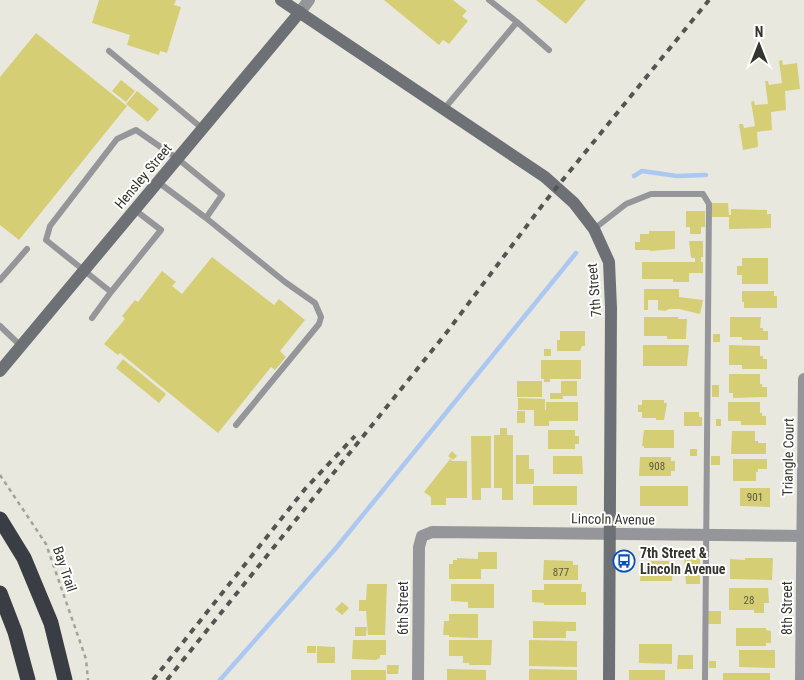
<svg xmlns="http://www.w3.org/2000/svg" width="804" height="680" font-family="'Roboto Condensed',sans-serif">
<style>
.lines{fill:none;stroke-linecap:round;stroke-linejoin:round}
.stream{stroke:#acc7f1;stroke-width:4.5}
.building{fill:#d5ce75}
.path{stroke:#a3a29b;stroke-width:2.5;stroke-dasharray:4 4;stroke-linecap:butt}
.lane{stroke:#94969a;stroke-width:6}
.street{stroke:#94969a;stroke-width:12}
.secondary{stroke:#6d7075;stroke-width:12}
.highway{stroke:#3a3e44;stroke-width:15}
.rail{stroke:#555450;stroke-width:4;stroke-dasharray:6 6;stroke-linecap:butt}
.labels{text-anchor:middle;stroke-width:4;stroke-linejoin:round;paint-order:stroke}
.number-label{font-size:11px;fill:#5c5a41}
.street-label{font-size:14px;fill:#343430;stroke:#fffffe}
.poi-label{font-size:14px;font-weight:bold;fill:#343430;stroke:#fffffe;text-anchor:start}
</style>
<rect width="100%" height="100%" fill="#e9e8df"/>
<g class="lines">
<path class="stream" d="M634 176 642 171 677 176 706 175
M220 680 336 548 576 253"/>
</g>
<path class="building" d="M99 0H176L174 5 181 7 167 53 160 51 159 55 127 45 130 35 92 23Z
M384 0H453L467 11 462 16 468 21 449 44 443 40 439 45Z
M536 0H586L566 24Z
M36 33 127 106 19 240 0 225V77Z
M782 60 783 65 797 63 800 89 785 91 786 110 771 112 772 130 757 132 758 147 743 150 739 124H743L744 128 755 126 751 102 754 101 755 105 768 104 765 81H768L769 85 782 83 779 61Z
M121 80 135 91 126 102 112 91Z
M137 91 159 109 148 122 126 104Z
M712 203H728L729 215H731V209L767 210V214H771V228L729 229V217H712Z
M686 211H705V227H701V234H690V227H686Z
M649 231H675V249L651 251 649 250H635V242H640V234H649Z
M689 241H703V257H701V262H703V273H689V282H673V279H642V262H695V258H691Z
M212 257 274 305 279 299 305 320 280 351 286 357 275 370 271 367 218 433 120 353 118 355 104 344 125 319 122 316 135 300 138 302 162 271 176 282 172 286 182 294Z
M742 258H768V284H742V275H737V266H742Z
M644 289H679V297L703 300 700 314 679 309H669L665 311 658 310V300H648V310H644Z
M742 291H774V296H777V308H744V302H742Z
M644 317H678V319H687L686 339H667V336H644Z
M730 317H761L760 328H763V331H768V340H742V337H730Z
M560 331H585V346H582L580 351H557V340H560Z
M713 334H720V342H713Z
M643 345H689L687 366H643Z
M729 345 760 346V356H763V359H767V369H742V365H729Z
M544 349H551V356H544Z
M123 359 166 394 159 403 116 368Z
M541 360H581V379H550V382H544V379H541Z
M729 374H760V384H762V387H767V397L733 398V393H729Z
M517 381H542V397H517Z
M561 381H577V396H563V399H550V393H561Z
M712 385H719V397H712Z
M518 398 545 399V410H546V402H578V421H549V426H534V410H518Z
M642 400H664V403H667L664 420H656V418H642V412H638V405H642Z
M728 402H760V413H762V416H766V425H741V421H728Z
M517 411H525V423H517Z
M684 412H699V417H702V426H684Z
M716 419H721V426H716Z
M500 428H507V435H513V500H502V488H494V435H500Z
M548 430H575V436H579V444H575V449H548Z
M644 430H674V448H644V446H642Z
M732 431H755V441H758V443H766V454H731Z
M471 436H491V488H481V500H472Z
M690 449H697V456H690Z
M452 451 457 456 453 460 448 456Z
M516 455H529V469H534V484H516Z
M553 456H582L583 474H553Z
M711 456H720V465H711Z
M640 457H671V461H675V471H671V476H639Z
M450 459 452 461H467V498H446V505H431V497L424 492Z
M733 459H767V469H758V472H756V481H733Z
M533 486H577V505H533Z
M640 486H688V506H640Z
M740 488H770V507L740 506Z
M478 552H497V569H481V579H449V564H453V560H457V558L478 559Z
M684 555H700V584H686Z
M745 558H773L772 580 730 579V559L745 560Z
M544 560 573 561V565H578V580H543Z
M649 561H673L672 581H640L641 566H649Z
M367 584H387L385 635H368L366 611H359V600H366Z
M451 584H494V608H468V602L451 601Z
M544 584H582L581 592H586V605H544V603L532 602V590H544Z
M729 588H768L769 603H764V613H754V610H729Z
M342 602 349 608 342 615 335 609Z
M708 611H721V624H708Z
M449 614H478V638L449 637V635H443L444 621H449Z
M533 621 576 622V631H566V638H533Z
M355 627H367L366 636H355Z
M736 628H766V630L771 631V643H766V646H736Z
M353 640H386V655H380V658L376 660 352 659Z
M449 640H492L491 665H469V663H463V656H449Z
M529 640 577 641V667L529 666Z
M639 644H672V664L639 663Z
M307 646H316V653H307Z
M317 646 335 647V663H317Z
M739 650H775V668L739 667Z
M678 655H693V669H677Z
M709 661H716V668H709Z
M387 665H399L398 674H387Z
M447 669 486 670V680H447Z
M529 669 577 670V680H529Z
M351 670H386V680H351Z
M629 670H665V680H629Z
M723 673H770V680H723Z"/>
<g class="lines">
<path class="path" d="M0 475 46 544 86 659 88 680"/>
<path class="lane" d="M517 22 549 50
M109 51 203 129
M444 109 517 22 489 0
M135 210 161 230 111 292 46 240 50 226 117 139 136 130 178 159 222 195 206 218 158 182
M206 218 285 282 315 303 321 317 319 324 305 341 236 425
M594 229 626 204 651 194H703L709 204 705 680
M0 280 27 249
M92 318 111 292
M0 326 21 346"/>
<path class="street" d="M300 12 309 0
M418 680 419 547 422 536 432 532 804 536
M801 680 804 379"/>
<path class="secondary" d="M281 0 545 177 574 203 594 229 609 262 611 308 609 680
M0 371 300 12"/>
<path class="highway" d="M0 519 24 558 51 623 65 680
M0 593 15 632 28 680"/>
<path class="rail" d="M153 680 305 489 355 436
M167 680 447 332 544 203 709 0"/>
</g>
<defs>
<g id="bus-ring" transform="scale(1.125)"><circle r="9.5" fill="#fffffe" stroke="#0451bb" stroke-width="1.5"/><path d="M-5-6H5V4H4V6H2V4H-2V6H-4V4H-5ZM-3.5-4V0h7V-4ZM-3.5 1.2v1.5H-2V1.2ZM2 1.2v1.5H3.5V1.2Z" fill="#0451bb"/></g>
</defs>
<g fill-rule="evenodd">
<use href="#bus-ring" x="624" y="561"/>
</g>
<g class="labels">
<g class="number-label">
<text x="657" y="470">908</text>
<text x="755" y="501">901</text>
<text x="561" y="576">877</text>
<text x="749" y="604">28</text>
</g>
<g class="street-label">
<text transform="translate(143 176) rotate(-50)" y="5">Hensley Street</text>
<text transform="translate(594 290) rotate(-95)" y="5">7th Street</text>
<text transform="translate(788 457) rotate(-89)" y="5">Triangle Court</text>
<text transform="translate(613 519) rotate(1)" y="5">Lincoln Avenue</text>
<text transform="translate(65 569) rotate(71)" y="5">Bay Trail</text>
<text transform="translate(403 608) rotate(-90)" y="5">6th Street</text>
<text transform="translate(787 608) rotate(-90)" y="5">8th Street</text>
</g>
<g class="poi-label">
<text x="640" y="558">7th Street &amp;<tspan x="640" dy="16">Lincoln Avenue</tspan></text>
</g>
</g>
<g transform="translate(759 45)" stroke="#fffffe" stroke-width="4" paint-order="stroke">
<path d="M0-4L9 19L0 12L-9 19Z" fill="#343430"/>
<text y="-8" font-size="14" font-weight="bold" text-anchor="middle" fill="#343430">N</text>
</g>
</svg>
